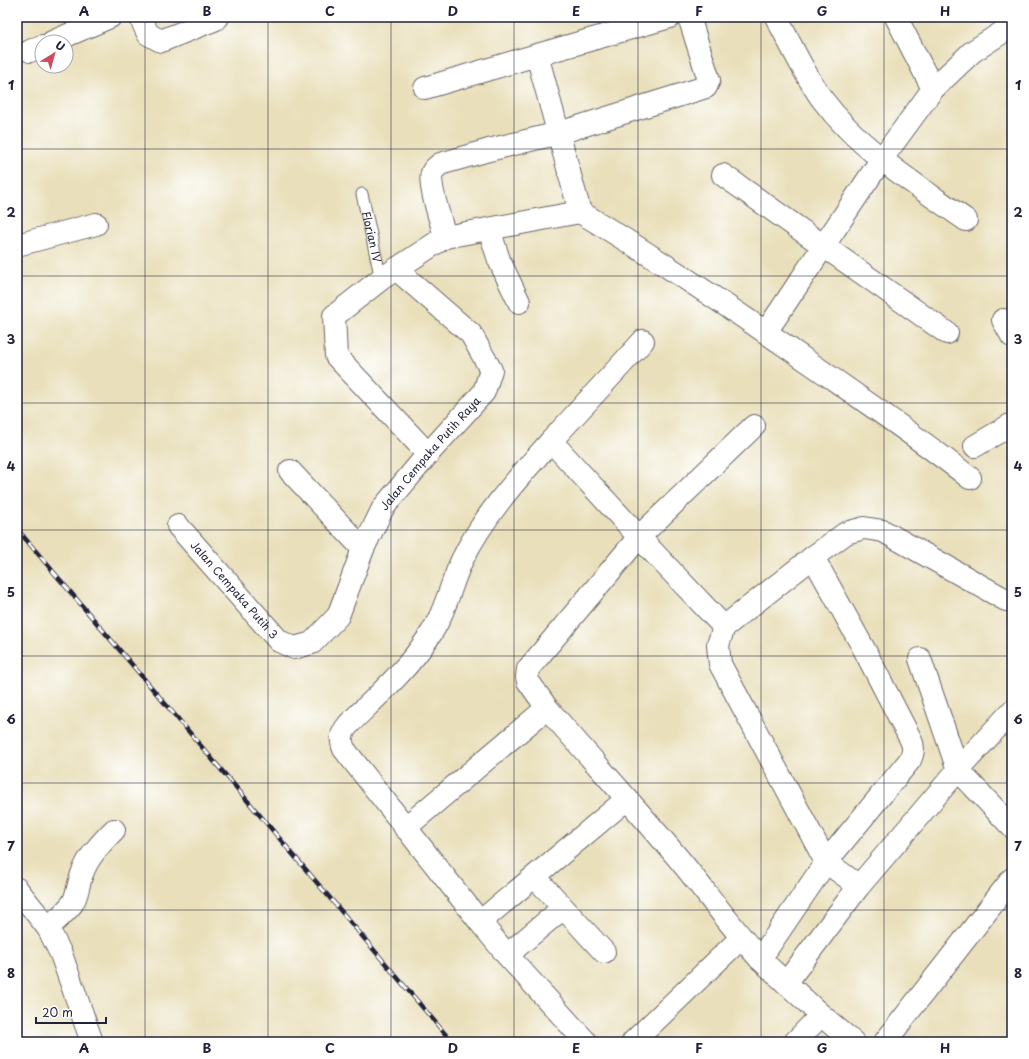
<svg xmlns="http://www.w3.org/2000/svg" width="1029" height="1059" font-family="'Playpen Sans',sans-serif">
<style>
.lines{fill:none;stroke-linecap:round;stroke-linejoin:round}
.lane-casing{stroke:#686467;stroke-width:13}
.street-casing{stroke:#686467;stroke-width:24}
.lane{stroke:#fff;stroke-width:11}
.street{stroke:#fff;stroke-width:22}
.rail-casing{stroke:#22223b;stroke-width:4.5}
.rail{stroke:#fff;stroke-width:3;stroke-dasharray:9;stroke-linecap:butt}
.grid{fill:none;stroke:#22223b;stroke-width:1;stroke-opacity:0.55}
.labels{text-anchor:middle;stroke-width:3.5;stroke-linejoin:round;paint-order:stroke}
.street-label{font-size:11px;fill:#22223b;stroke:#fff}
.neatline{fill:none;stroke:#22223b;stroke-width:1.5}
.grid-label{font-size:13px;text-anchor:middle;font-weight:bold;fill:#22223b}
</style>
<rect width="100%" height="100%" fill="#fff"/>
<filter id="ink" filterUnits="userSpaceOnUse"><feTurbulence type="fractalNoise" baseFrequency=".025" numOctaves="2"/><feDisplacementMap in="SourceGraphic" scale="8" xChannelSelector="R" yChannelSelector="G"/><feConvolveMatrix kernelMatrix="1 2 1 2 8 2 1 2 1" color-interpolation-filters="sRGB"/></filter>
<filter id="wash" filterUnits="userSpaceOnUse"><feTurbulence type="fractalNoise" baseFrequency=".012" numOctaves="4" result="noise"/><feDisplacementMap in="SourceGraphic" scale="16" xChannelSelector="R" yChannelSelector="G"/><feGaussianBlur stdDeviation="0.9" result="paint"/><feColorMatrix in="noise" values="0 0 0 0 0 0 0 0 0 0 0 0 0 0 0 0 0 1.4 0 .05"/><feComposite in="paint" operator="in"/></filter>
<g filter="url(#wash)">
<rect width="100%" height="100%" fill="#e9dfba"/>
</g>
<g filter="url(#ink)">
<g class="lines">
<g class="lane-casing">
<g id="lane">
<path id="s1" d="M362 194 381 279"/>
</g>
</g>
<g class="street-casing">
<g id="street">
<path d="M140 17 148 34 161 41 216 19 218 17"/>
<path d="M776 17C791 44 804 74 822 99 860 150 915 184 966 220"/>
<path d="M896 17 933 89"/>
<path d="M52 42 110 17"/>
<path d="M30 51 42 46"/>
<path d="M537 55 580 212C660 260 737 312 813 365 866 402 919 438 970 478"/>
<path d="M425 88 537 55 670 17"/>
<path d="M723 175 947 333"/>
<path d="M580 212 445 237C442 224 428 185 432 173 433 169 437 167 440 164L489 150 559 133 706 87 709 80 689 17"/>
<path d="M489 229 499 260 519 302"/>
<path d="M17 245 96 224"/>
<path d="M1003 320 1012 336"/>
<path d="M766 332 881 160 933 89 972 52 1012 26"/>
<path d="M643 341 551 441 639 537 724 627"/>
<path d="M975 446 1012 424"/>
<path d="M428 454 336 356 334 316 381 279 445 237"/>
<path d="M290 471 363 549"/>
<path id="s2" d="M178 526 279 641 294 648 312 643 338 616 363 549 383 508 428 454 484 392 491 370 471 334 396 269"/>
<path d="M813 557 864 649 911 740C914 747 914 752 910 760L826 862 760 959 821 1015 853 1042"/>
<path d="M920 659 958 770 1012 827"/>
<path d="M547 708C592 760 639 811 683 864 709 896 733 929 760 959"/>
<path d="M405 828 547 708 528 681 527 677 528 669 639 537 754 426"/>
<path d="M535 877 604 952"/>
<path d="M859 886 826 862 720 664 718 645 724 627 813 557 846 533 864 528 883 531 1006 600 1012 601"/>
<path d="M17 889 48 928 61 954 92 1042"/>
<path d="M480 922 344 749C340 739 341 734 348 725 376 697 406 671 428 638 445 614 450 586 462 560 484 515 518 478 551 441"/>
<path d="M48 928C56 920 66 912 72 904 78 895 78 884 82 874 88 857 101 843 114 830"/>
<path d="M507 955 563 908"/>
<path d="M786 983 859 886 958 770 1012 711"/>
<path d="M586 1042 507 955 480 922 627 799"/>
<path d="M633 1042 741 938"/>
<path d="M795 1042 821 1015"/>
<path d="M885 1042 1012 879"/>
</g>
</g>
<use href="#lane" class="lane"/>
<use href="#street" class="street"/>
<g class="rail-casing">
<path id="rail" d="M17 529 452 1042"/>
</g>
<use href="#rail" class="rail"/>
</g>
</g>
<path class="grid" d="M145 17V1042M268 17V1042M391 17V1042M514 17V1042M638 17V1042M761 17V1042M884 17V1042M17 149H1012M17 276H1012M17 403H1012M17 530H1012M17 656H1012M17 783H1012M17 910H1012"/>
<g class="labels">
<g class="street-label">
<text dy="4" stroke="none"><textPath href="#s1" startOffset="44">Florian IV</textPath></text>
<text dy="4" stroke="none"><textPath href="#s2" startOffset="415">Jalan Cempaka Putih Raya</textPath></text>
<text dy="4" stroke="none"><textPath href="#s2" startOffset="85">Jalan Cempaka Putih 3</textPath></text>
</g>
</g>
<rect width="1029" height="1059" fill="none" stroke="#fff" stroke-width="44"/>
<g transform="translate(54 54) rotate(37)"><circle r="19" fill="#ffffff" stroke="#a7a7b1"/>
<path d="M0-3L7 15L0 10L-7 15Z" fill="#d1495b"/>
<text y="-6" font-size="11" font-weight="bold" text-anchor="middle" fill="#22223b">U</text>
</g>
<path d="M36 1017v6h70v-6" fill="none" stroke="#22223b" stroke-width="2"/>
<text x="42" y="1017" font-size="12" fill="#22223b" stroke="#ffffff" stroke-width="3" paint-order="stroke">20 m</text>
<rect x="22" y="22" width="985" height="1015" class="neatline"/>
<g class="grid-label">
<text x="84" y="16">A</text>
<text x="207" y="16">B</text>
<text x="330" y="16">C</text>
<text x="453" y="16">D</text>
<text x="576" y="16">E</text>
<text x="699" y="16">F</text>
<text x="822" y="16">G</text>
<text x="945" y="16">H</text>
<text x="11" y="90">1</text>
<text x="1018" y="90">1</text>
<text x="11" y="217">2</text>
<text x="1018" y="217">2</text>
<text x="11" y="344">3</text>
<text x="1018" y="344">3</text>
<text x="11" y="471">4</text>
<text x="1018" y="471">4</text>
<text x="11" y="597">5</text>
<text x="1018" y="597">5</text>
<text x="11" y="724">6</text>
<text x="1018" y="724">6</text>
<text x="11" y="851">7</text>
<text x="1018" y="851">7</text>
<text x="11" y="978">8</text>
<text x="1018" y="978">8</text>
<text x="84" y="1053">A</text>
<text x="207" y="1053">B</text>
<text x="330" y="1053">C</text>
<text x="453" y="1053">D</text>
<text x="576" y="1053">E</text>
<text x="699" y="1053">F</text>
<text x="822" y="1053">G</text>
<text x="945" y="1053">H</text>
</g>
</svg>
